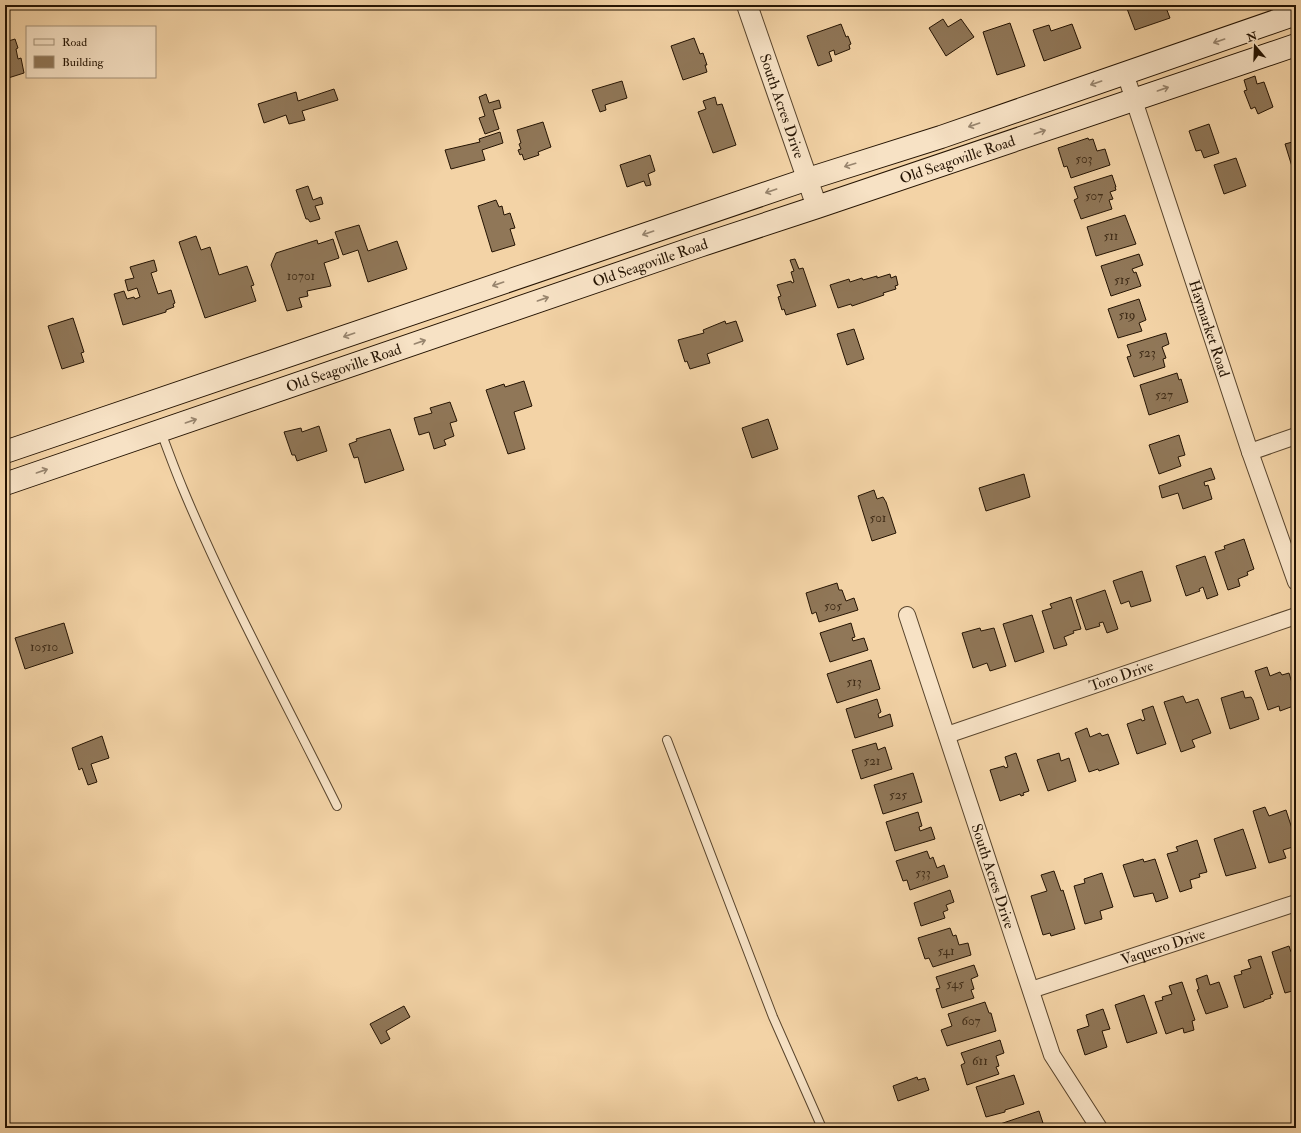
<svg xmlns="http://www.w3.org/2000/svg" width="1301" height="1133" font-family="'IM FELL Double Pica',serif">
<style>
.building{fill:#907758;stroke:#251403}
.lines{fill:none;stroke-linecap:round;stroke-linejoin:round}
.service-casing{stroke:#58442c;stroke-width:10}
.minor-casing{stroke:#58442c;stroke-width:18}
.tertiary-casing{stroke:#58442c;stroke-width:22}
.secondary-casing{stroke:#251403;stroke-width:24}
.service{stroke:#f7e2c5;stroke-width:8}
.minor{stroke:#f7e2c5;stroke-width:16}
.tertiary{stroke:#f7e2c5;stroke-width:20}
.secondary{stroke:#f7e2c5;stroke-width:22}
.oneway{stroke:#98856e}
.labels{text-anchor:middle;stroke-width:4;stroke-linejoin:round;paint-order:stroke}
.number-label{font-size:13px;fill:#402d18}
.street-label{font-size:15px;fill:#251403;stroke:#f7e2c5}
</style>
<rect width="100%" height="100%" fill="#f3d3a6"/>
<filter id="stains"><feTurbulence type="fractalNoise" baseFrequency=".005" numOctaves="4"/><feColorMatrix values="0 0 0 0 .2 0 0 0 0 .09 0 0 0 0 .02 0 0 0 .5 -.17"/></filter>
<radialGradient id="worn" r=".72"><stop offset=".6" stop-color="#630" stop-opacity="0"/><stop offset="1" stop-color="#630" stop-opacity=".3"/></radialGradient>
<path class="building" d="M1128 5H1165L1170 18 1135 30 1126 6Z
M943 19 948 27 961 19 974 37 946 56 929 28Z
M1010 23 1025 66 997 75 983 32Z
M841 24 846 37 848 36 851 44 849 45 850 49 835 55 834 50 829 52 832 61 818 66 807 36Z
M1072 24 1081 48 1044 61 1033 30 1049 25 1051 31Z
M694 38 700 54 703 53 707 65H705L707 72 683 80 671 46Z
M15 39 18 48 16 49 18 59 21 58 24 73 5 79V42Z
M1255 76 1257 84 1264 82 1273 107 1258 114 1255 107 1251 109 1244 91 1247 90 1244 80Z
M622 81 627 98 605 105 606 110 600 112 592 90Z
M334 89 338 100 302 111 305 120 289 124 286 115 264 123 258 104 296 92 298 101Z
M486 94 489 103 499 100 501 108 493 110 499 129 485 134 479 118 485 116 479 97Z
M715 97 717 105 722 104 736 145 713 153 698 112 706 109 703 101Z
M543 122 551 147 538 152 539 155 524 160 522 154 520 155 518 150 521 149 519 144 521 143 517 130Z
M1209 124 1219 153 1204 158 1201 150 1196 151 1189 131Z
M500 132 503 143 482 150 485 160 451 169 445 150 480 142 479 139Z
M1088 138 1089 140 1093 139 1097 151 1105 149 1110 165 1071 178 1067 166 1064 167 1058 148Z
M1296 141V172L1294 173 1285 144Z
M650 155 655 171 648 174 651 185 646 186 644 181 627 187 620 165Z
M1236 158 1246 186 1224 194 1214 165Z
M1112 175 1116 187H1115L1116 190 1110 192 1113 199 1109 200 1112 209 1081 219 1074 200 1078 198 1074 187Z
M308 186 313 200 321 197 323 204 315 206 320 219 310 222 308 219H306L296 190Z
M496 200 499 207 502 206 504 215 510 213 515 228 510 229 515 245 492 252 478 206Z
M1125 215 1136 244 1096 256 1087 227Z
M359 225 368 251 397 241 407 269 368 282 358 250 343 255 335 232Z
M196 236 201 250 210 247 219 275 247 266 254 285 251 286 256 301 205 318 179 242Z
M333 239 339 258 324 263 331 286 307 291 308 296 299 298 302 307 287 311 271 265 276 253 317 240 318 244Z
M1139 254 1143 265 1132 269 1134 273 1136 272 1141 286 1111 296 1101 266Z
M795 259 799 269 803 268 816 306 786 315 784 309 782 310 778 297 781 296 777 285 791 281 792 283 794 282 791 272 794 271 790 260Z
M154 260 157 271 151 273 158 294 171 290 175 303 173 304 174 307 166 310V312L123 325 114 294 124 291 127 299 134 297 135 299 140 297 137 288 128 291 125 280 134 278 130 267Z
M890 274 891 278 896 276 898 285 895 286 896 289 883 293 884 295 852 306 851 304 838 308 830 285 849 279 850 282 862 278 863 280 877 276V278Z
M1139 299 1146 320 1139 323 1142 331 1118 338 1108 309Z
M73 318 84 352 81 353 84 362 62 369 48 326Z
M725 321 726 324 736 321 743 341 707 354 710 363 690 369 687 361 685 362 678 340 704 333 703 330Z
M854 329 864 359 847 365 837 334Z
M1166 333 1169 344 1162 347 1166 358 1163 359 1165 367 1134 377 1127 357 1131 356 1127 345Z
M1177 373 1179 380 1181 379 1188 402 1149 415 1140 385Z
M524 381 532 406 514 412 525 449 508 454 486 390 504 384 505 387Z
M450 402 457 421 450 423 454 436 444 440 446 445 434 449 429 432 419 435 414 418 432 413 430 408Z
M768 419 778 449 752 458 742 428Z
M319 426 327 451 297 461 295 455H292L284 432 301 428 302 432Z
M390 429 404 470 365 483 358 457 354 458 349 444 357 441 356 439Z
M1179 435 1185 455 1178 457 1181 466 1159 474 1149 445Z
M1211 468 1215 479 1204 482 1205 486 1208 485 1212 499 1183 509 1178 493 1162 498 1159 486Z
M1024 474 1030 497 986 511 979 488Z
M874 490 877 499 883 497 886 502 896 533 872 541 858 496Z
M1244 539 1254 569 1247 572 1248 575 1238 579 1240 586 1228 590 1215 552 1225 549 1224 546Z
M1205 556 1218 595 1207 599 1203 587 1199 589 1200 591 1186 596 1176 566Z
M1142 571 1151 601 1131 607 1129 601 1121 604 1113 581Z
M837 583 839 590H842L846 601 854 598 858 610 819 622 816 612 812 614 806 593Z
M1105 590 1118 629 1107 633 1103 622 1099 623 1100 626 1086 630 1076 600Z
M1071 597 1081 629 1073 631 1074 633 1064 637 1067 645 1054 649 1042 611 1052 608 1050 604Z
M1032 615 1044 652 1015 662 1003 624Z
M64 623 73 653 25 669 15 638Z
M851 623 855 637 852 638 853 641 864 638 868 650 830 662 820 633Z
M980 628 981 631 994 628 1006 666 990 671 987 663 973 668 962 633Z
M871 660 880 689 837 703 827 674Z
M1267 667 1270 676 1280 672 1282 675 1289 673 1296 696V705L1280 711 1279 706 1268 710 1255 671Z
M1243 691 1245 698 1251 697 1253 700 1259 719 1230 729 1221 698Z
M1183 696 1186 703 1198 699 1211 733 1192 740 1195 747 1181 752 1164 702Z
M877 699 881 712 878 714 879 718 890 714 893 726 855 738 846 709Z
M1153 706 1166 744 1137 754 1127 724 1141 719 1142 721 1145 720 1142 710Z
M1087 728 1090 737 1100 733 1102 736 1108 734 1119 764 1099 771 1098 769 1089 772 1075 733Z
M102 736 109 758 91 764 97 782 88 785 82 768 79 770 72 748Z
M876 743 878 750 885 747 892 769 861 779 852 750Z
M1016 753 1029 791 1023 793 1024 795 1021 796 1020 794 1000 801 990 770 1004 766 1005 768 1008 767 1005 757Z
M1059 753 1061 761 1069 758 1076 781 1048 791 1037 760Z
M913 773 922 802 883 814 874 785Z
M1265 807 1269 816 1286 810 1296 841 1295 843 1296 846 1283 850 1286 858 1269 863 1253 811Z
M918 812 922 826 919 827 920 831 931 827 935 839 895 851 886 822Z
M1243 829 1256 868 1226 876 1214 839Z
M1197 840 1207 872 1199 874 1200 877 1190 880 1192 888 1180 892 1167 854 1178 851 1176 847Z
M927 851 930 859 933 857 937 868 944 865 948 877 910 890 907 880 903 881 896 861Z
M1143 859 1144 862 1155 859 1168 898 1156 902 1153 893 1134 897 1123 865Z
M1054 871 1061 891 1063 890 1075 929 1051 936 1050 933 1043 935 1031 896 1047 891 1041 875Z
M1102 873 1113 907 1100 911 1102 919 1085 924 1074 886 1085 883 1084 879Z
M950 890 954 902 946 905 948 910 943 912 945 918 921 926 914 903Z
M950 928 953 936 956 935 959 945 968 943 971 955 933 967 929 958 925 959 918 938Z
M1289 946 1291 952 1296 951V990L1285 993 1272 952Z
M1261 956 1273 994 1270 995 1271 998 1264 1000V1001L1244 1008 1234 976 1242 974 1241 971 1251 968 1248 960Z
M974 965 978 976 971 979 974 989 971 990 974 998 942 1008 936 989 940 988 936 977Z
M1207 975 1210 985 1219 982 1228 1007 1206 1014 1197 990 1199 989 1196 979Z
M1182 982 1195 1020 1192 1021 1194 1030 1184 1033 1183 1028 1166 1034 1155 1002 1163 1000 1162 997 1172 994 1169 986Z
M1144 995 1157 1033 1127 1043 1115 1005Z
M985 1002 989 1013H991L996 1031 947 1046 941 1030 952 1026 948 1014Z
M404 1006 410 1017 386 1031 390 1039 381 1044 370 1024Z
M1103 1009 1110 1029 1102 1031 1107 1047 1085 1055 1077 1030 1089 1026 1086 1015Z
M1000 1040 1004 1053 996 1056 999 1066 996 1067 999 1074 967 1085 961 1065 965 1063 961 1053Z
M1014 1075 1024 1104 1005 1110V1112L986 1117 976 1087Z
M917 1077 918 1080 925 1078 929 1090 898 1101 893 1086Z
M1039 1111 1043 1123 1034 1126 1035 1128H1001L1000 1124Z"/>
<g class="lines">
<g class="service-casing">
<path id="service" d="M161 432C168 451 175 470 183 489 228 597 285 701 337 806
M667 740 773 1017 822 1128"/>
</g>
<g class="minor-casing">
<g id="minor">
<path id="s1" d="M1125 73 1250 452 1296 582"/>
<path d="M1250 452 1296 436"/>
<path id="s2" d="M907 615 1052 1055 1099 1128"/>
<path id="s3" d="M947 735 1296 616"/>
<path id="s4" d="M1031 990 1296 903"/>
</g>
</g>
<g class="tertiary-casing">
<g id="tertiary">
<path id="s5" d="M747 5 817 207"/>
</g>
</g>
<g class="secondary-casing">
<g id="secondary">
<path d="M5 452 808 179 941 137 1296 14"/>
<path id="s6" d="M5 484 699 246 817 207 1296 45"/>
</g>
</g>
<use href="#service" class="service"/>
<use href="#minor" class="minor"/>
<use href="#tertiary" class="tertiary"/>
<use href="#secondary" class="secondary"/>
</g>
<defs><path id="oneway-shaft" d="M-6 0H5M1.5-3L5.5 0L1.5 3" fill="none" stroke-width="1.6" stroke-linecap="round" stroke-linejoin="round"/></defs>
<g class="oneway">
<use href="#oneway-shaft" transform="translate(1219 41) rotate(161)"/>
<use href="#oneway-shaft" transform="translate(1096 83) rotate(161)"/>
<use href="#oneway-shaft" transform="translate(1163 89) rotate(-19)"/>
<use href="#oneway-shaft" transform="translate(974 125) rotate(161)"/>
<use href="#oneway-shaft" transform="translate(1040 132) rotate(-19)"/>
<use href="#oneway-shaft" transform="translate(850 165) rotate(163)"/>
<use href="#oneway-shaft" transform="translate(771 191) rotate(161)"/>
<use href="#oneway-shaft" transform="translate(648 233) rotate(161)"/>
<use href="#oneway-shaft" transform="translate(498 284) rotate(161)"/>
<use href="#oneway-shaft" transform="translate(543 299) rotate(-19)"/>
<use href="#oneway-shaft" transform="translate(349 335) rotate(161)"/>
<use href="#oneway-shaft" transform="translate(420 342) rotate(-19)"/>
<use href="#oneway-shaft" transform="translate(191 421) rotate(-19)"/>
<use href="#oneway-shaft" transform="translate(42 471) rotate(-19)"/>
</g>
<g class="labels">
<g class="number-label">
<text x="1084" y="163">503</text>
<text x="1094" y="200">507</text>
<text x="1111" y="240">511</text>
<text x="301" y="280">10701</text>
<text x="1122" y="284">515</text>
<text x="1127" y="319">519</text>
<text x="1147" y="357">523</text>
<text x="1164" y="399">527</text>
<text x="878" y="522">501</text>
<text x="833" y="610">505</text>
<text x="44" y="651">10510</text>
<text x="854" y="686">513</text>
<text x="872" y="765">521</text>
<text x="898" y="799">525</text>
<text x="923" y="877">533</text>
<text x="946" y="955">541</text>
<text x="955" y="988">545</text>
<text x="971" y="1025">607</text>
<text x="980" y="1065">611</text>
</g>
<g class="street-label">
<text dy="5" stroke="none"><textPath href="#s5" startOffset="107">South Acres Drive</textPath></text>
<text dy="5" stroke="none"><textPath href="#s6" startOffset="1006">Old Seagoville Road</textPath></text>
<text dy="5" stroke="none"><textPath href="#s6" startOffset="682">Old Seagoville Road</textPath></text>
<text dy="5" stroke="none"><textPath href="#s1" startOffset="269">Haymarket Road</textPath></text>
<text dy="5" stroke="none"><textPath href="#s6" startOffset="358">Old Seagoville Road</textPath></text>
<text dy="5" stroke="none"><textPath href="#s3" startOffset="184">Toro Drive</textPath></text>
<text dy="5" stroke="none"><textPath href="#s2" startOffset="275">South Acres Drive</textPath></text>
<text dy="5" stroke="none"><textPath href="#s4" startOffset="139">Vaquero Drive</textPath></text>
</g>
</g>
<rect width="1301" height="1133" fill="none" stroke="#f3d3a6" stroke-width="20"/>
<rect x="6" y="6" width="1289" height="1121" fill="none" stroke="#251403" stroke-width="2"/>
<rect x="10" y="10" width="1281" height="1113" fill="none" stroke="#251403"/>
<rect x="26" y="26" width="130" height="52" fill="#f7e2c5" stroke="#a39077"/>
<rect x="34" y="39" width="20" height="6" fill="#f7e2c5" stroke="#a39077"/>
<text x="62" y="46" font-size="12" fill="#251403">Road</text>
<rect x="34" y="56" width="20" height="12" fill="#907758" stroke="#a39077"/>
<text x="62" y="66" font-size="12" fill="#251403">Building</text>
<g transform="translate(1255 46) rotate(341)" stroke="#f7e2c5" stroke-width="3" paint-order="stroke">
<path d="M0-3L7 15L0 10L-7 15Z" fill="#251403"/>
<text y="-6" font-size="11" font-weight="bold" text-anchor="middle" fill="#251403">N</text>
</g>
<rect width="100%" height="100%" filter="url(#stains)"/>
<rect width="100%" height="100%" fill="url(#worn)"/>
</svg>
